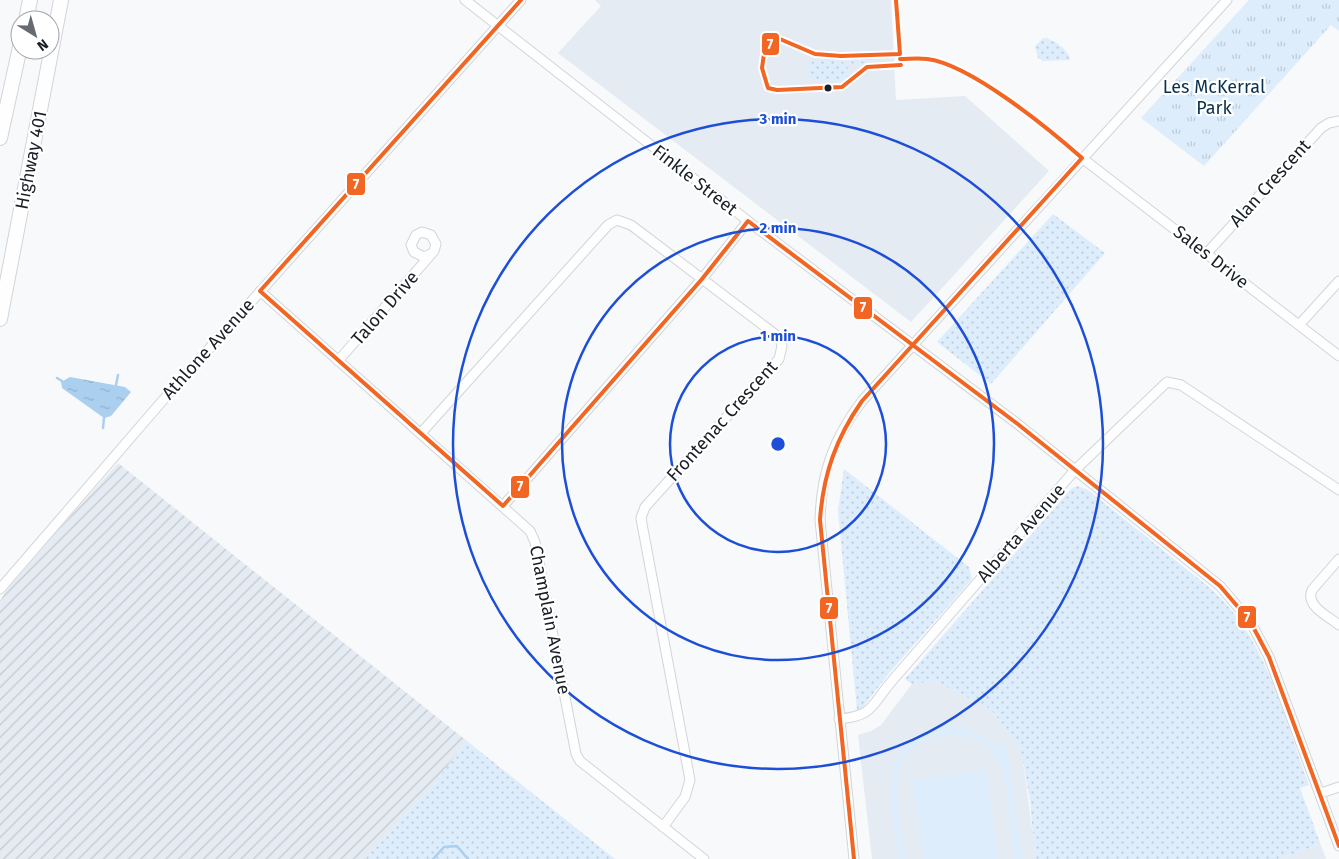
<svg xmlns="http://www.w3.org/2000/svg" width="1339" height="859" font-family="'Fira Sans',sans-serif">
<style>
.built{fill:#e5ebf2}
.industrial{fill:url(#industrial-furrows)}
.grass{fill:url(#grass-dots)}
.park{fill:url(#park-tufts)}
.pitch{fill:#ddedfc}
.water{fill:url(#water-ripples)}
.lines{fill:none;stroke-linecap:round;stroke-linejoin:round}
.stream{stroke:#abcfef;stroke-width:2.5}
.minor-casing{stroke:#d1d5d9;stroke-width:11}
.highway-casing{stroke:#d1d5d9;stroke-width:16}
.minor{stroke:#fefefe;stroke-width:9}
.highway{stroke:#fefefe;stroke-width:14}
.bus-1-casing{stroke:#fff;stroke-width:8}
.bus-1{stroke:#f26522;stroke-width:4}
.ring{fill:none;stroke:#1d4ed8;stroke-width:2.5}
.bus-dot{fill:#181f26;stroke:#fff;stroke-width:2}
.labels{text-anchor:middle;stroke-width:4.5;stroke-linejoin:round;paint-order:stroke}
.park-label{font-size:18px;fill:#09304e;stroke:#fff}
.street-label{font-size:18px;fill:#181f26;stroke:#fff}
.centre{fill:#1d4ed8;stroke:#fff;stroke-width:2.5}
.ring-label{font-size:15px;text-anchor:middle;font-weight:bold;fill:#1d4ed8;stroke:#fff;stroke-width:4.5;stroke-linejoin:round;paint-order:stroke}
.line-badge{stroke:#fff;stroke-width:2}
.badge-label{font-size:14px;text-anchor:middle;font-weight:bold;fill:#fff}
</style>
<defs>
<pattern id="industrial-furrows" width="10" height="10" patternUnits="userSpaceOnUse" patternTransform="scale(1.25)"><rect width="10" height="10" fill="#e5ebf2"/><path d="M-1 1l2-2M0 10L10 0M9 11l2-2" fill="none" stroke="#c4c9cf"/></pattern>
<pattern id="grass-dots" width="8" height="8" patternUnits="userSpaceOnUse" patternTransform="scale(1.25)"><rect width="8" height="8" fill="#ddedfc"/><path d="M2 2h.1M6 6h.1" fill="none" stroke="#bdcbd8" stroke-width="1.8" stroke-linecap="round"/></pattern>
<pattern id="park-tufts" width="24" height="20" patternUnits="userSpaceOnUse" patternTransform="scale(1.25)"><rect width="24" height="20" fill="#ddedfc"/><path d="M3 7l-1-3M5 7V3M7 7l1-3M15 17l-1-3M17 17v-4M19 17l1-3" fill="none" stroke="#bdcbd8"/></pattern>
<pattern id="water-ripples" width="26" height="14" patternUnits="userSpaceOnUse" patternTransform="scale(1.25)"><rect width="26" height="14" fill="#abcfef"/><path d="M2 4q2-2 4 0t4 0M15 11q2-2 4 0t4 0" fill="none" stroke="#92b1cd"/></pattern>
</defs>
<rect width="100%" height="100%" fill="#f7f9fb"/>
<path class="built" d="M595 0H891L896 100 965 96 1049 171 911 322 558 53 601 6Z
M935 681 990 709 1021 746 1036 859H872L858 735 871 731 881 725 912 684Z
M1320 843 1326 859H1278L1318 845Z"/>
<path class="industrial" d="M118 463 467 741 433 785 365 859H0V601L8 588 51 538Z"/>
<path class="grass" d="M1043 38C1053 38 1070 51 1070 60L1043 61 1038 58 1035 46Z
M814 59C827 57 850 57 849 75L841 82 816 81 809 76 808 69Z
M852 59 887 58 890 59 865 62 855 67 851 62Z
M1053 214 1105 253 991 384 937 342Z
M844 469 969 567 972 579 890 672 863 707 857 710 838 511Z
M1078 486 1088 490 1210 588C1267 638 1283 716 1309 785L1300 788 1320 843 1318 845 1278 859H1035L1030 801 1020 745 990 709 935 681 912 684 905 679 1072 488Z
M467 741 615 859H365L433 785Z"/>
<path class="park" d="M1249 0H1339V31L1331 25 1204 166 1141 118Z"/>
<path class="pitch" d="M952 726C975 727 991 747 1007 746L1023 859H1014C1011 832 1009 780 996 758 974 721 909 730 899 772 894 792 902 837 906 859H898C891 806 873 730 952 726Z
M986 769 998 859H923L912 780Z"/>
<path class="water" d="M70 377 125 387 131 392 111 416 104 418 62 388 61 382Z"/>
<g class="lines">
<path class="stream" d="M57 378 62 381
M116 385 118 375
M103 428 104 418
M433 859 444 847 457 846 468 859"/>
<g class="minor-casing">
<path id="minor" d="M465 0 748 221 1019 425 1220 586 1250 621 1269 657 1339 846
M1082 158 1339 356
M1206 254 1321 128 1329 123 1339 121
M260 291 530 531 535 542 576 754 580 761 704 859
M1299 325 1339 281
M338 361 434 251 436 244 431 235 422 232 416 235 411 245 414 252 424 257 431 254
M421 433 608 225 617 220 631 225 780 338 782 346 779 359 645 507 641 518 642 524 690 780 685 797 663 827
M503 506 702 279 748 221
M1339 559 1312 590C1305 606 1328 616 1339 625
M0 589 164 399 521 0
M839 719C873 716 871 706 891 682L1075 470 1167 382 1181 385 1339 490
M1321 793 1339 787
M854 859 820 520C821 473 834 438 862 401L1227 0"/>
</g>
<g class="highway-casing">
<path id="highway" d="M26 20 30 0
M0 138 20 47
M0 319 61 0"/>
</g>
<use href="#minor" class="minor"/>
<use href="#highway" class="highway"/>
<g class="bus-1-casing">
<path id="bus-1" d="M521 0 260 291 503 506 702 279 748 221 1019 425 1220 586 1250 621 1269 657 1339 846
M896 0 900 54 841 56 815 54 780 39 765 47 762 68 768 88 777 90 842 87 867 67 901 65
M854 859 820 520C823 475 836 438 862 401L1082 158C1049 129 970 64 927 59 918 58 909 59 900 59"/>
</g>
<use href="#bus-1" class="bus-1"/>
</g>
<g class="ring">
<circle cx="778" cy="444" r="108"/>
<circle cx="778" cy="444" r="216"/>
<circle cx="778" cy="444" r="325"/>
</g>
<circle class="bus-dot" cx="828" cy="88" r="4.5"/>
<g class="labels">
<g class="park-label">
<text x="1214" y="93">Les McKerral<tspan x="1214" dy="21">Park</tspan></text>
</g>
<g class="street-label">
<text transform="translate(31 160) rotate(-79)" y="6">Highway 401</text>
<text transform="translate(695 180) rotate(38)" y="6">Finkle Street</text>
<text transform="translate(1270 183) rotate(-48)" y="6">Alan Crescent</text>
<text transform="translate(1211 257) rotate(38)" y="6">Sales Drive</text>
<text transform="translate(385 308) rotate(-49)" y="6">Talon Drive</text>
<text transform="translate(208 349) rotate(-48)" y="6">Athlone Avenue</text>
<text transform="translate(722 421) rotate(-48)" y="6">Frontenac Crescent</text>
<text transform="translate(1021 533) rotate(-49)" y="6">Alberta Avenue</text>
<text transform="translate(550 620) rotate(79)" y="6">Champlain Avenue</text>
</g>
</g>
<circle cx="778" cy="444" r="8" class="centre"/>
<g class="ring-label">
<text x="778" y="124">3 min</text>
<text x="778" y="233">2 min</text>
<text x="778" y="341">1 min</text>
</g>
<g class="line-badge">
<rect x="761" y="32" width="19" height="24" rx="5" fill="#f26522"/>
<rect x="346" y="172" width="20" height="24" rx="5" fill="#f26522"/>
<rect x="853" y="296" width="20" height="24" rx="5" fill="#f26522"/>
<rect x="510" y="475" width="20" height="24" rx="5" fill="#f26522"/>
<rect x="819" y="596" width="20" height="24" rx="5" fill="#f26522"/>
<rect x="1237" y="605" width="20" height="24" rx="5" fill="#f26522"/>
</g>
<g class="badge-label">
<text x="770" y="49">7</text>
<text x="356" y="189">7</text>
<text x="863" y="312">7</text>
<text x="520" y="491">7</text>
<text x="829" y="613">7</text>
<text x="1247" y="622">7</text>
</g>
<g transform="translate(35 35) rotate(143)"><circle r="24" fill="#ffffff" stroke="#a3a5a8"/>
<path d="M0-4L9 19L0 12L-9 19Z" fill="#666b71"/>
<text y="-8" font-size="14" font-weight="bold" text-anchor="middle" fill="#181f26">N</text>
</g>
</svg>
